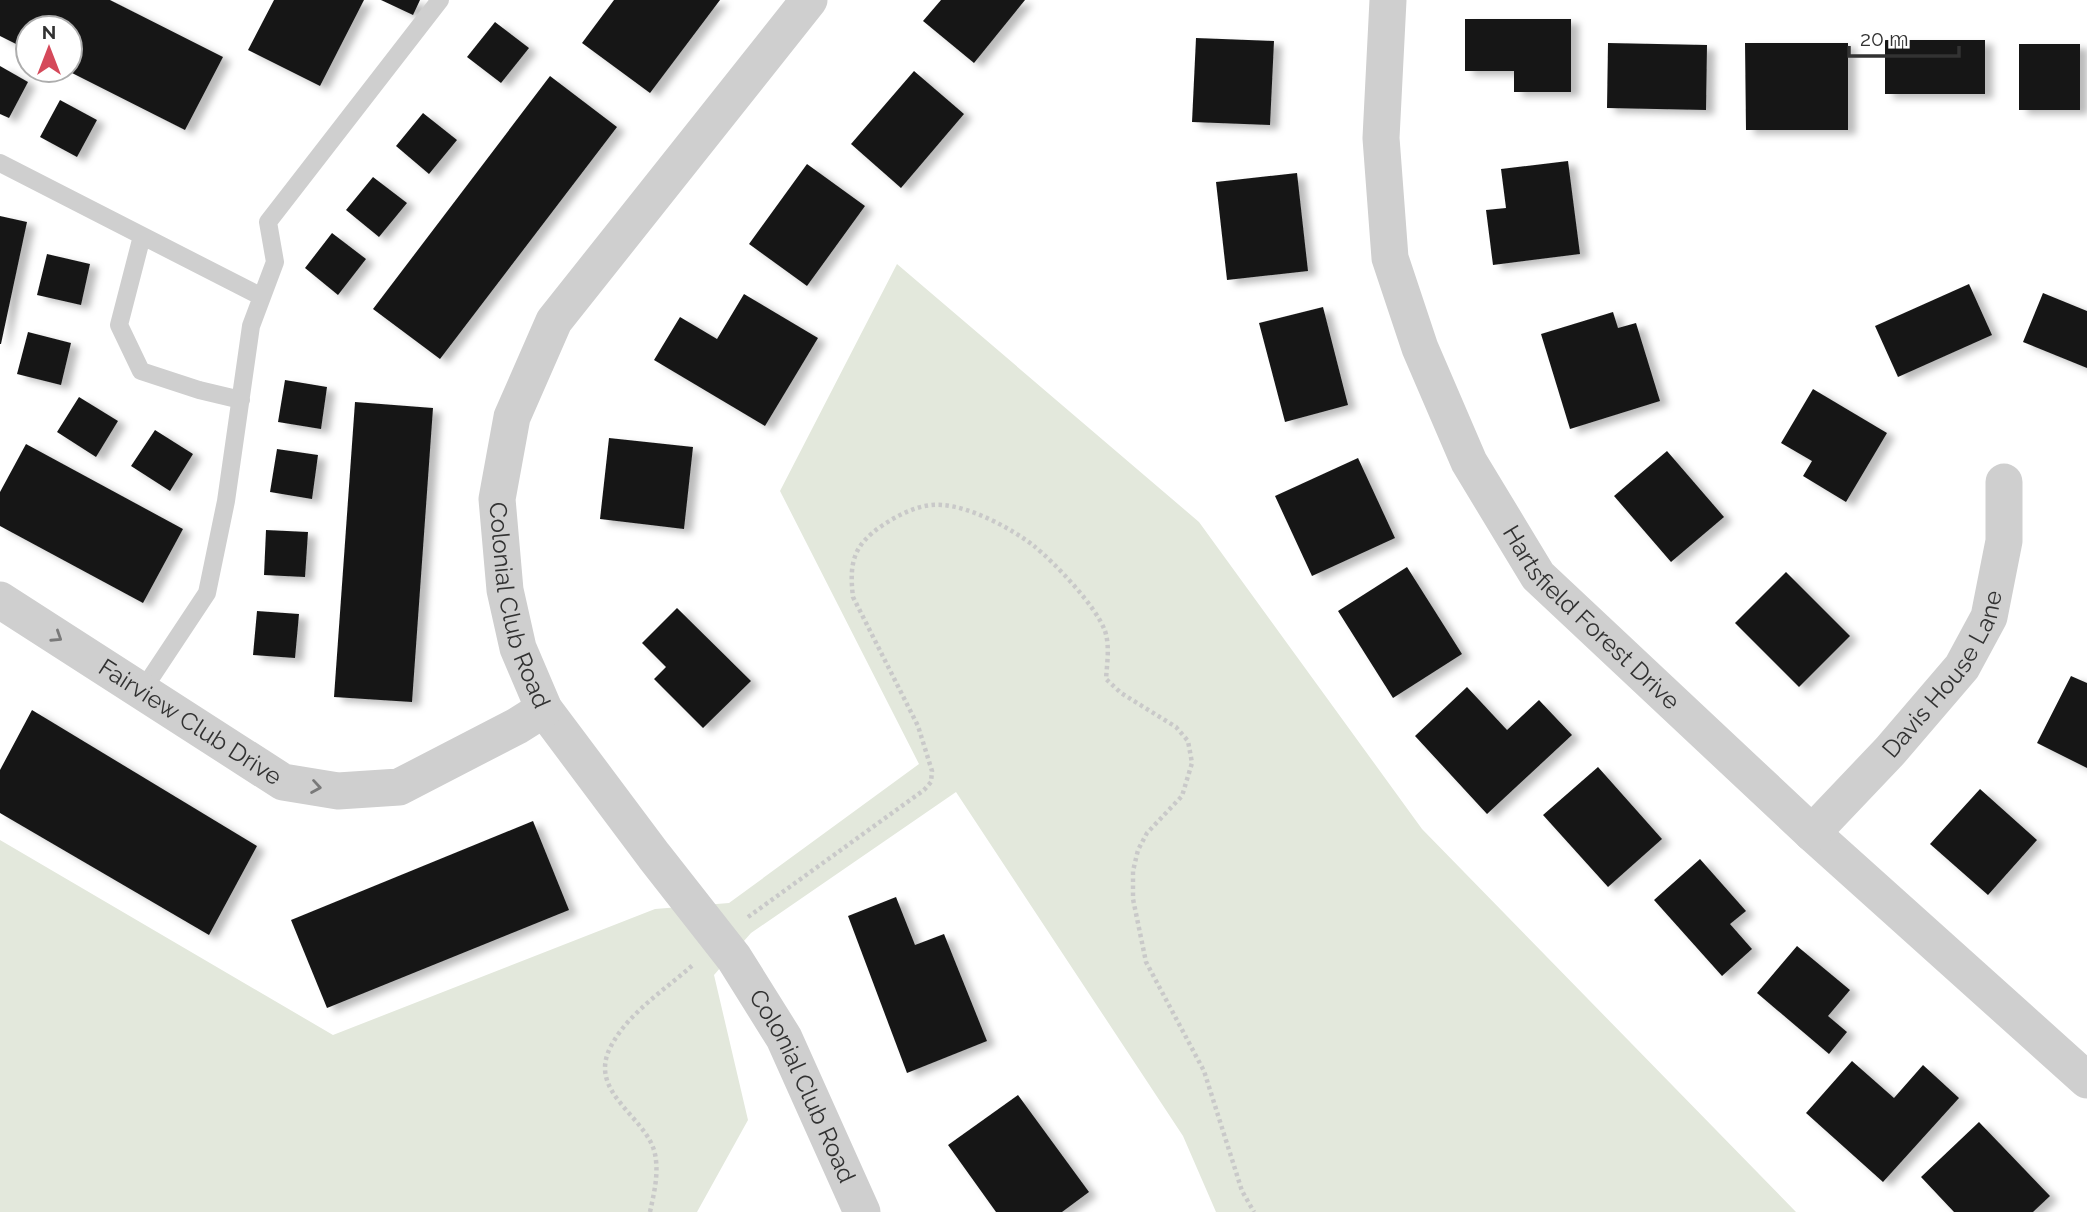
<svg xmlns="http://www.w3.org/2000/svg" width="2087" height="1212" font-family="Raleway,sans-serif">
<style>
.green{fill:#e3e8dc}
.building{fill:#191919;filter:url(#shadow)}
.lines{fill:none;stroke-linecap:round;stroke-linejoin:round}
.path{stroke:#c9c9c9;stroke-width:4.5;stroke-dasharray:3.5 3.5;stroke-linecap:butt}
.service{stroke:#cfcfcf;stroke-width:18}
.minor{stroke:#cfcfcf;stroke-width:37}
.oneway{stroke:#797979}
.labels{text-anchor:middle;stroke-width:7;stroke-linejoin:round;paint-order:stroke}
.street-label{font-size:24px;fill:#323232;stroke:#fff}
</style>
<defs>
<filter id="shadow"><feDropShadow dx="8" dy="4.5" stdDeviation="3.5" flood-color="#0004"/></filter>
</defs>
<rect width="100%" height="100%" fill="#fff"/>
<path class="green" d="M897 264 1199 522 1422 829 1796 1212H1216L1183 1136 956 792 751 933 714 975 748 1120 697 1212H0V840L333 1035 655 909 729 903 919 764 780 491Z"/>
<path class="building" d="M0 0H110L223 57 185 130 70 72V28H28V50L0 36Z
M274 0H364L320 86 248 50Z
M381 0H420L413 15Z
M614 0H720L650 93 582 43Z
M941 0H1025L974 63 923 21Z
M1465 19H1571V92H1514V71H1465Z
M495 22 529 48 501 83 467 57Z
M1196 38 1274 41 1270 125 1192 122Z
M1885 40H1985V94H1885Z
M1608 43 1707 45 1706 110 1607 108Z
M1745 43H1848V130H1746Z
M2019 44H2080V110H2019Z
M0 66 28 82 9 118 0 114Z
M914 71 964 114 901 188 851 144Z
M550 76 617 127 440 359 373 309Z
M60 100 97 120 77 157 40 137Z
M423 113 457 140 429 174 396 146Z
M1568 161 1580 254 1493 265 1486 210 1506 208 1501 169Z
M807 164 865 206 807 286 749 244Z
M1297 173 1308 271 1227 280 1216 182Z
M373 177 407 203 379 237 346 210Z
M0 216 27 222 1 344H0Z
M332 233 366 259 338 295 305 268Z
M47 254 90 264 81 305 37 295Z
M1969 284 1992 335 1898 377 1875 326Z
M2043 293 2087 311V368L2023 342Z
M744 294 818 338 765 426 654 360 680 317 717 339Z
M1323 307 1348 405 1285 422 1259 323Z
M1613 312 1618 328 1636 323 1660 401 1570 429 1541 334Z
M28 332 71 343 61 385 17 374Z
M285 380 327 387 321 429 278 422Z
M1813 389 1887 433 1846 502 1803 476 1812 461 1781 443Z
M79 397 118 421 96 457 57 432Z
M355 402 433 408 412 702 334 697Z
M155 430 193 454 170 491 131 466Z
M609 438 693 447 684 529 600 519Z
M26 444 183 529 143 603 0 526V492Z
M277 449 318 455 312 499 270 492Z
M1667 451 1724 517 1671 562 1614 496Z
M1358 458 1395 538 1312 576 1275 496Z
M266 530 308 532 305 577 264 575Z
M1407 567 1462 654 1393 698 1338 611Z
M1786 572 1850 636 1799 687 1735 623Z
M677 608 751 681 703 728 654 679 666 667 642 643Z
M257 611 299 614 295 658 253 655Z
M2071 676 2087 683V768L2037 743Z
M1467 687 1507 730 1539 700 1572 735 1487 814 1415 736Z
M32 710 257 846 209 935 0 813V770Z
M1598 767 1662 839 1608 887 1543 815Z
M1980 789 2037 840 1988 895 1930 844Z
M533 821 569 910 327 1008 291 920Z
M1700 859 1746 911 1730 924 1752 949 1722 976 1654 900Z
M896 897 915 945 944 934 987 1041 907 1073 848 916Z
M1797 946 1850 990 1828 1016 1847 1032 1829 1054 1757 993Z
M1852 1061 1894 1098 1923 1065 1959 1098 1883 1182 1806 1113Z
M1018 1095 1089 1192 1062 1212H996L948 1145Z
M1979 1122 2050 1196 2033 1212H1954L1921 1177Z"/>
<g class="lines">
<path class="path" d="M748 917 924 790 931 782 932 771 918 726 853 597C849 563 853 545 883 525 900 514 921 503 942 505 971 507 1011 528 1034 546 1055 563 1096 606 1105 631 1110 646 1107 663 1106 679L1121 693 1176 727 1188 741 1192 763 1182 796 1147 833 1138 850 1133 871V899L1146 962 1204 1071 1242 1191 1254 1212
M650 1212C654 1193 659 1174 655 1154 647 1116 586 1093 611 1046 629 1012 666 989 694 964"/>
<path class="service" d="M0 163 262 297
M142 236 119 325 141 371 199 390 241 400
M142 691 207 593 226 501 251 326 275 262 268 222 440 0"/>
<g class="minor">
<path id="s1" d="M809 0 554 321 512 417 497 499 505 590 518 648 544 709 654 856 734 958 784 1038 862 1212"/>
<path id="s2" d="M1388 0 1381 138 1390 258 1420 348 1469 462 1538 576 1812 833 2087 1080"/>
<path id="s3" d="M0 600 283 782 338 791 399 787 517 726 544 709"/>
<path id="s4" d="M1812 833 1890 751 1962 667 1989 617 2004 541V482"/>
</g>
</g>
<defs><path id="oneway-chevron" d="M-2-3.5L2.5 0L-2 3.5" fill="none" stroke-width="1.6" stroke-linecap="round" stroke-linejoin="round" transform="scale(1.75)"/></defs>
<g class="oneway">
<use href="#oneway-chevron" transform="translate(57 637) rotate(33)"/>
<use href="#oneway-chevron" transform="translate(316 787) rotate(9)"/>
</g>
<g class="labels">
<g class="street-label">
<text dy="8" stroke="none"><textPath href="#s1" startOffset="707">Colonial Club Road</textPath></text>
<text dy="8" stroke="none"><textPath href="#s2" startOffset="677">Hartsfield Forest Drive</textPath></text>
<text dy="8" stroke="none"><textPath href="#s4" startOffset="208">Davis House Lane</textPath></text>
<text dy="8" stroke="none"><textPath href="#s3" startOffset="226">Fairview Club Drive</textPath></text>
<text dy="8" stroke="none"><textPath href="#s1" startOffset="1274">Colonial Club Road</textPath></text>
</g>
</g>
<g transform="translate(49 49)"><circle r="33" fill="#ffffff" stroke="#adadad" stroke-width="2"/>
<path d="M0-5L12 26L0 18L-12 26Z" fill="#d5495a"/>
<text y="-10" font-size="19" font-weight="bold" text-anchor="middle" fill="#323232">N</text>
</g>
<path d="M1849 46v10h110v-10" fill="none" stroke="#323232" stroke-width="3.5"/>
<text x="1860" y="46" font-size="21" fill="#323232" stroke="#ffffff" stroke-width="5" paint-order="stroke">20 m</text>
</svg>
